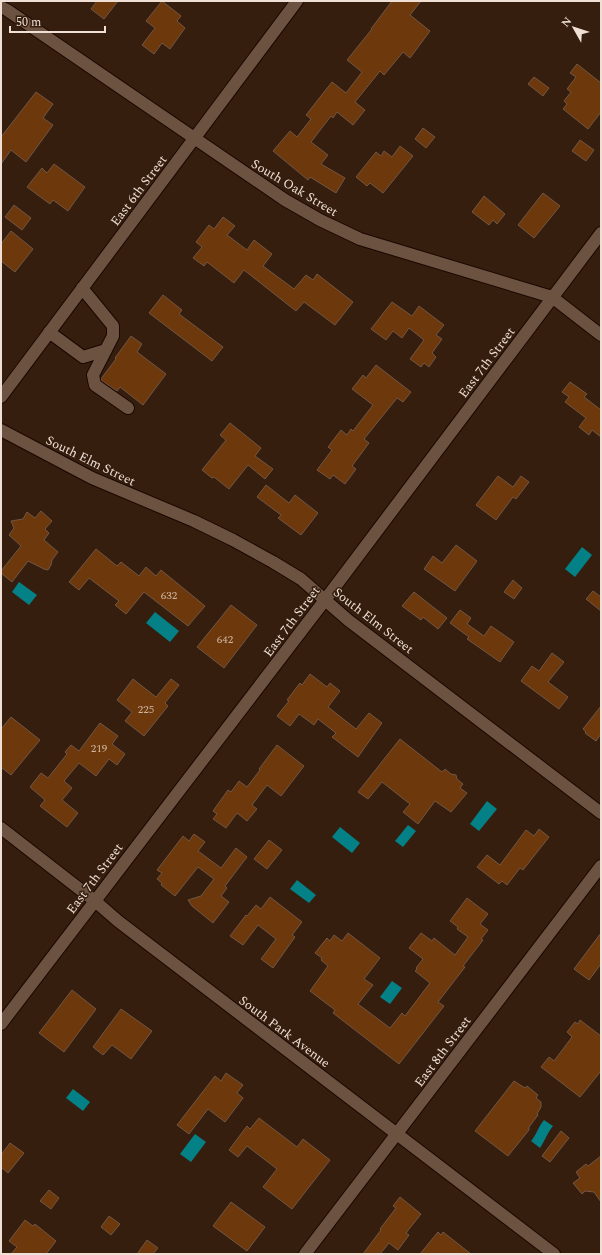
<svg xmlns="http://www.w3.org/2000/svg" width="602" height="1255" font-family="Spectral,serif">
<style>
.water{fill:#048186}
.building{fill:#6d390c;stroke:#715645}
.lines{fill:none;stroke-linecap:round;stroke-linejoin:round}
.minor-casing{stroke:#1b0700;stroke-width:14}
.minor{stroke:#6c5240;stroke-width:12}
.labels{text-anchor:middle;stroke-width:3;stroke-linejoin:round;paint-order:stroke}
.number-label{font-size:11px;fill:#ceb6a3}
.street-label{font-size:13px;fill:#efdfd5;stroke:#351e0e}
</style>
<rect width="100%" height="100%" fill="#351e0e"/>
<path class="water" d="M582 547 592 555 575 577 565 569Z
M19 582 37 595 29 605 12 592Z
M155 612 179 631 170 642 146 623Z
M487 801 497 809 479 831 470 824Z
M408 825 416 831 403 847 395 841Z
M340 827 360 843 352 853 332 837Z
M297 880 316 895 309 903 290 889Z
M392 981 402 988 390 1004 380 997Z
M73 1089 90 1102 83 1111 66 1098Z
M544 1120 553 1126C547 1133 545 1141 540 1148L531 1141C537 1134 538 1127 544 1120Z
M195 1134 206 1142 191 1162 180 1154Z"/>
<path class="building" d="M97 1H118L104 19 91 9Z
M162 1 181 16 177 21 185 28 170 49 162 43 154 54 142 45 155 28 146 21Z
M392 1H421L410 15 430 31 410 58 403 52 384 75 380 71 355 102 365 110 353 125 337 112 333 118 331 116 311 142 328 155 321 164 345 178 336 193 310 177 308 180 273 151 290 131 297 137 311 119 306 115 332 82 346 93 362 72 347 60 372 29H371Z
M577 64 601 83V112L588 129 563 109 567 104 564 101 571 92 567 89 576 77 570 73Z
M534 77 549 88 543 96 528 84Z
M36 92 53 104 43 118 53 125 26 162 11 150 1 164V137Z
M423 128 435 137 426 148 415 139Z
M580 140 594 150 586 161 572 151Z
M400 146 413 156 383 193 370 183 367 186 356 177 376 152 381 156 384 151 392 157Z
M54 164 85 187 68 211 53 200 50 204 27 187 42 168 47 173Z
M543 193 560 206 534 238 518 225Z
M484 196 505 214 497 224 493 220 489 225 472 212Z
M14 205 31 218 22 230 5 217Z
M223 217 235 226 227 235 247 250 254 240 272 254 263 266 294 289 306 275 313 280 317 274 353 302 335 325 304 302 296 311 244 270 234 283 207 262 204 266 193 258 202 247 196 242 209 225 214 229Z
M11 231 33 249 15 272 1 261V244Z
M163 295 182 310 179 314 223 347 212 361 149 313Z
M392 302 412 316 419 306 444 325 436 335 442 339 432 353 436 357 429 367 424 363 421 367 410 359 424 340 409 328 402 338 393 331 386 340 371 329Z
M131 336 142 344 137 352 166 374 143 405 120 387 117 391 102 381 101 379 116 359 115 358Z
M376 365 411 392 403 402 397 398 364 439 369 443 352 466 356 469 345 484 333 475 330 479 317 470 332 450 328 447 341 430 347 435 351 429 353 431 373 405 352 389 363 375 366 378Z
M570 382 587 394 584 397 601 410V437L592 430 589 435 579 427 586 418 565 402 569 397 562 392Z
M230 423 261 448 255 456 273 469 265 479 248 465 229 489 214 477 212 478 202 470 226 440 220 435Z
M498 476 513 487 521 476 529 482 516 499 513 497 496 520 476 505Z
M266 485 289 503 295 495 318 513 301 535 278 518 281 515 257 497Z
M41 511 52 521 45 529 49 533 44 540 58 552 52 560 51 565 48 570 44 569 28 561 12 582 1 573V571L21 546 9 535 14 528 11 521 23 519 27 512 35 518Z
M456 545 477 561 455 591 424 569 433 556 442 563Z
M96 549 117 566 121 562 139 576 146 567 156 576 161 570 205 606 188 626 144 592 126 614 115 605 119 601 89 578 79 590 69 582Z
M513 580 522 588 514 599 504 592Z
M593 591 601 597V611L586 599Z
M414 592 447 618 438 629 423 617 421 620 402 606Z
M231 605 257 625 224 668 197 647Z
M460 610 471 618 467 624 484 636 491 626 514 642 500 662 467 639 469 637 450 623Z
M552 653 564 662 548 682 568 697 559 709 521 681 532 666 539 671Z
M310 674 327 687 330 683 340 691 328 707 356 729 369 713 382 723 358 757 332 737 336 733 318 719 314 725 299 714 290 726 277 716 289 701 287 700 300 683 302 685Z
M133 679 156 697 171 679 179 685 165 703 168 706 144 736 125 721 132 712 117 700Z
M601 706V734L596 741 585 733 586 732 583 729Z
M11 717 40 740 11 775 1 767V729Z
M100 723 118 736 112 744 125 754 117 765 109 759 96 776 79 763 64 781 72 788 62 800 78 813 67 827 40 806 45 800 30 787 41 773 48 778 67 754 65 752 71 745 79 751Z
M400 739 442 772 445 769 451 774 456 775 457 779 463 784 460 788 467 793 451 812 435 801 418 824 403 812 410 804 382 782 368 799 358 792Z
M277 745 304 766 281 796 267 785 252 805 257 809 247 821 237 813 226 828 213 819 217 814 213 811 228 790 231 792 239 781 247 787 260 770 259 769Z
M539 829 549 837 523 870 520 868 507 885 502 881 499 884 477 867 487 855 500 865 526 830 534 836Z
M194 834 205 842 198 851 221 868 236 848 247 857 225 886 227 888 221 896 229 902 213 923 192 906 188 900 201 896 214 879 198 867 175 896 161 885 162 883 157 879 162 873 157 870 183 836 189 841Z
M269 840 282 850 267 869 254 859Z
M270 897 302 922 292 935 295 937 273 968 261 959 276 939 258 925 243 945 230 936 246 915 247 916 256 905 261 909Z
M467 898 488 914 480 924 488 930 481 939 483 940 463 966 465 967 438 1002 444 1006 399 1064 333 1013 335 1010 310 991 328 966 321 960 322 958 315 953 327 938 330 941 334 935 342 941 348 933 380 958 364 979 373 985 358 1004 390 1028 402 1013 405 1016 430 983 415 971 417 969 416 968 423 959 409 948 421 933 432 941 434 938 455 955 468 937 457 929 458 927 450 921Z
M601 933V964L589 980 574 969Z
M72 990 96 1009 64 1052 39 1033Z
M121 1009 152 1031 131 1059 112 1045 103 1055 93 1047Z
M580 1020 601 1036V1071L580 1097 541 1067 549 1057 554 1061 572 1037 567 1032 575 1022 578 1024Z
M226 1073 243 1085 237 1093 243 1098 225 1122 208 1109 189 1134 177 1125 215 1076 221 1081Z
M514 1081 525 1088 527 1086 538 1095 536 1098 541 1102V1107L537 1114 538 1115 529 1127V1130L508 1156 475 1131Z
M259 1118 297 1147 303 1139 330 1160 292 1209 263 1187 277 1169 247 1146 238 1157 229 1150 247 1126 250 1129Z
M561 1131 569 1138 550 1162 542 1156Z
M10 1143 24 1153 8 1173 1 1167V1155Z
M601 1156V1202L594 1192 585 1191 582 1194 573 1183 580 1178 576 1172 586 1164 588 1166Z
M49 1190 59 1198 51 1209 40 1201Z
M400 1197 421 1214 406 1233 409 1235 398 1250 389 1243 380 1254H363L381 1230 380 1229 396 1208 393 1206Z
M231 1202 265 1227 247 1251 213 1226Z
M109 1216 120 1224 111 1235 101 1227Z
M25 1220 33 1226 35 1224 56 1241 46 1254H11L17 1247 9 1241Z
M438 1232 441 1235 443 1232 471 1254H420Z
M147 1240 158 1248 153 1254H137Z"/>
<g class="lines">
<g class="minor-casing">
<path id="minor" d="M1 7 7 10 285 200 320 220 360 239 552 297 601 335
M82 288 113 326V336L93 375 95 385 128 408
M49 332 83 357 106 350
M1 397 297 1
M1 430 92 478 194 521 233 540 273 562 301 579 348 620 601 813
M1 828 95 901 118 921 554 1254
M1 1024 325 600 601 233
M305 1254 601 866"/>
</g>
<use href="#minor" class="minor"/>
</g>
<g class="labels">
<g class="number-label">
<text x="169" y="599">632</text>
<text x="225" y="643">642</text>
<text x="146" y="713">225</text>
<text x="99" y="752">219</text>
</g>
<g class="street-label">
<text transform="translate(295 187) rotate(31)" y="5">South Oak Street</text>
<text transform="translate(138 190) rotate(-53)" y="5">East 6th Street</text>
<text transform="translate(486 362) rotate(-53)" y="5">East 7th Street</text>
<text transform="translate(91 460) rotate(26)" y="5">South Elm Street</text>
<text transform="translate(374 620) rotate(38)" y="5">South Elm Street</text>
<text transform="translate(291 621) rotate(-53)" y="5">East 7th Street</text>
<text transform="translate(94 878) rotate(-53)" y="5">East 7th Street</text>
<text transform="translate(285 1031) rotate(37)" y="5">South Park Avenue</text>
<text transform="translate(442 1051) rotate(-53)" y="5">East 8th Street</text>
</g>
</g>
<rect width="602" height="1255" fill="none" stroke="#efdfd5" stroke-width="4"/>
<g transform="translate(574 28) rotate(309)" stroke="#351e0e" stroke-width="3" paint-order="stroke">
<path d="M0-3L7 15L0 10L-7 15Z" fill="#efdfd5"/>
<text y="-6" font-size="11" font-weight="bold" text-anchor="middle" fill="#efdfd5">N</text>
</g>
<path d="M10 26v6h95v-6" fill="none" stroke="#efdfd5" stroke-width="2"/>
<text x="16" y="26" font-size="12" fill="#efdfd5" stroke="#351e0e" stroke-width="3" paint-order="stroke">50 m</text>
</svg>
